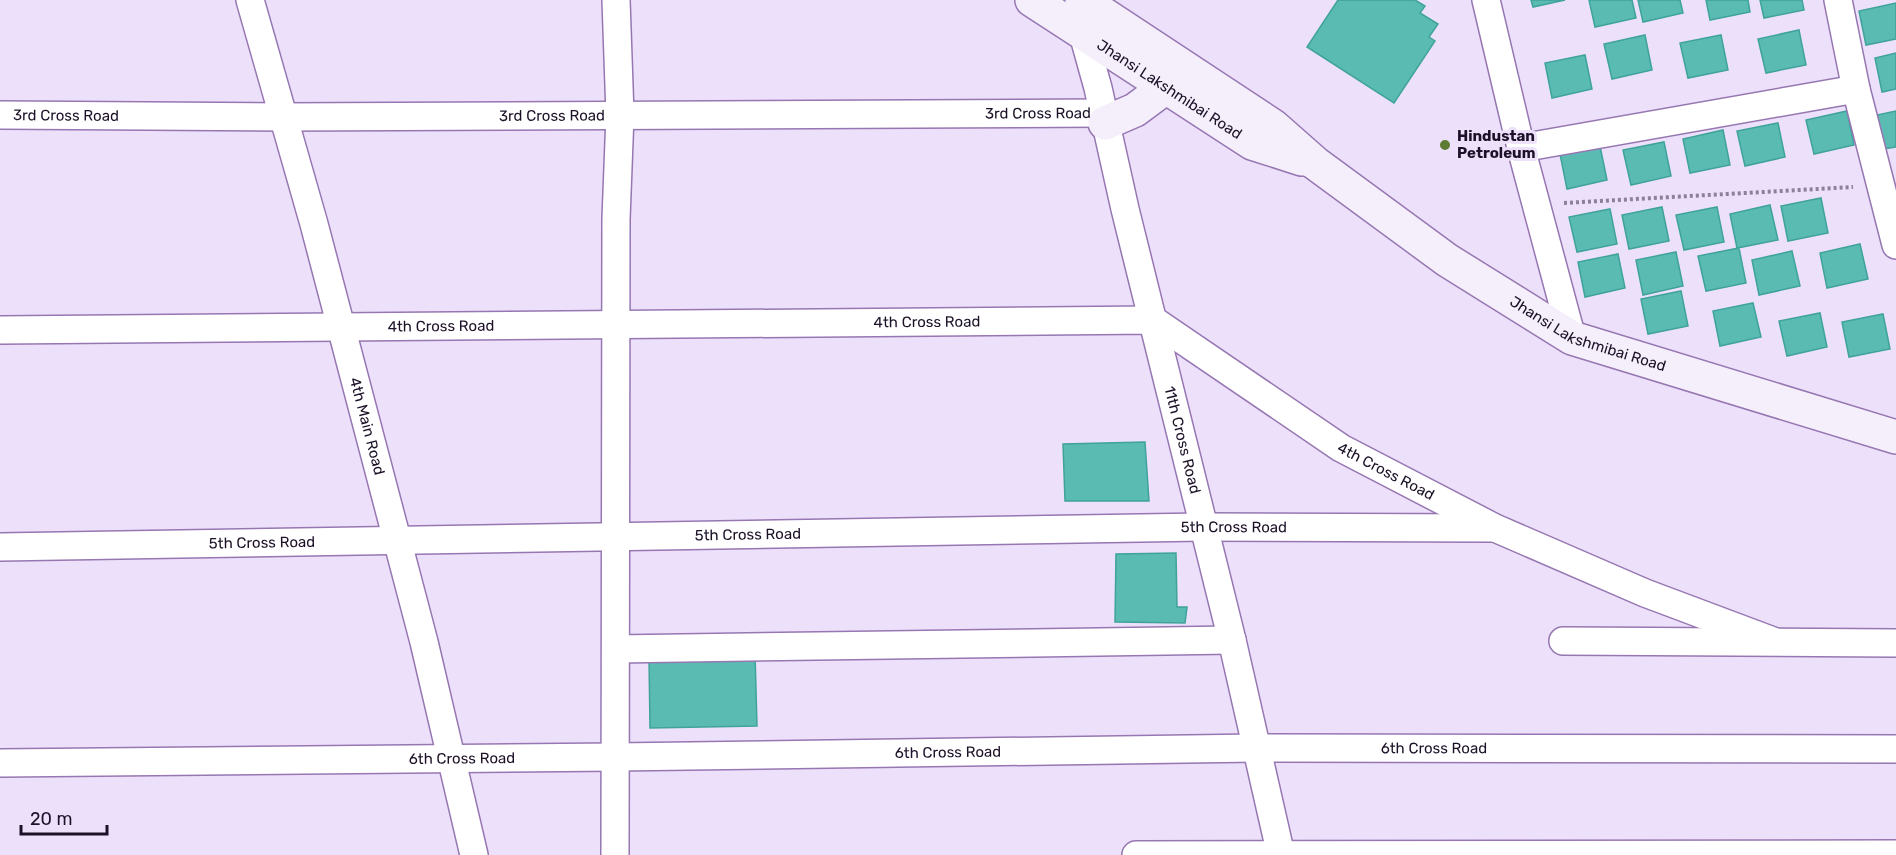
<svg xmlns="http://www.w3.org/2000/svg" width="1896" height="855" font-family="Rubik,sans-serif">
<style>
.building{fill:#5abbb3;stroke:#3fa39b;stroke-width:1.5}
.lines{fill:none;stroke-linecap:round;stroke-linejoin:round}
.street-casing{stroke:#9677b2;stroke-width:30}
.secondary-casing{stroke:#9677b2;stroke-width:36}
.path{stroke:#8d8099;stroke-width:4;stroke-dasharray:3 3;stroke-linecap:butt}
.street{stroke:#fff;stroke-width:27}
.secondary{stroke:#f5effb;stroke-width:33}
.poi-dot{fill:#5d7b31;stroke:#ede0fa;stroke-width:2}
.labels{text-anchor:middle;stroke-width:6;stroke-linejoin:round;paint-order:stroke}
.street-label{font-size:15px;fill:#1d1128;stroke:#ede0fa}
.poi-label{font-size:15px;font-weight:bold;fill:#1d1128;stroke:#ede0fa;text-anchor:start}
</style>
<rect width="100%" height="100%" fill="#ede0fa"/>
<path class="building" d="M1338 0H1415L1425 6 1420 13 1438 24 1429 37 1435 41 1394 103 1307 47Z
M1531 0H1565L1533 7Z
M1589 0H1632L1636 18 1595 27Z
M1638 0H1680L1683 13 1643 22Z
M1706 0H1748L1750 12 1710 20Z
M1760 0H1802L1804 10 1764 18Z
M1896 3V39L1866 45 1859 11Z
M1799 30 1806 65 1766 73 1758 39Z
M1645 35 1652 70 1612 79 1604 44Z
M1721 35 1728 70 1688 78 1680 43Z
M1896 53V89L1882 92 1875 58Z
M1585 55 1592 89 1552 98 1545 63Z
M1847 111 1854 145 1814 154 1806 120Z
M1896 111V147L1884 149 1877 115Z
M1778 123 1785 157 1745 166 1737 131Z
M1723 130 1730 165 1690 173 1683 139Z
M1664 142 1671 176 1631 185 1623 150Z
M1600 146 1607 180 1567 189 1560 154Z
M1821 198 1828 233 1788 241 1781 206Z
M1770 205 1778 240 1737 248 1730 214Z
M1662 207 1669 241 1629 249 1622 215Z
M1717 207 1724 242 1684 250 1676 215Z
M1610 209 1617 244 1577 252 1569 217Z
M1860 244 1868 279 1827 288 1820 253Z
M1739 248 1746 283 1706 291 1698 256Z
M1792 251 1800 286 1759 295 1752 260Z
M1676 252 1683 286 1643 295 1636 260Z
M1618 254 1625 288 1585 297 1578 262Z
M1681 291 1688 326 1648 334 1641 299Z
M1753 303 1761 337 1720 346 1713 311Z
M1820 313 1827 347 1787 356 1779 321Z
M1883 314 1890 349 1849 357 1842 322Z
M1145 442 1149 501H1065L1063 444Z
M1176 553 1177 607H1187L1185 623 1115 622 1116 554Z
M755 653 757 726 650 728 649 659Z"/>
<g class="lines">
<g class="street-casing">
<g id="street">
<path id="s1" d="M250 0 314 224 424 642 474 855"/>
<path d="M1486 0 1521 148 1572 338"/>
<path d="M1838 0 1856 89 1896 245"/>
<path id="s2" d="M1083 34 1098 88 1125 209 1232 640 1281 855"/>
<path id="s3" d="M0 115 283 117 1103 113"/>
<path d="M1521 148 1856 89"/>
<path id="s4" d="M0 330 1153 320 1341 448 1495 528 1645 593 1773 641"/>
<path id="s5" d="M0 547 1203 527 1490 528"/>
<path d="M1563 641 1896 643"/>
<path d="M616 649 1232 640"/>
<path id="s6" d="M0 763 616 757 1257 748 1896 749"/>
<path d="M615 855 616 219 620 115 616 0"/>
<path d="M1136 855 1896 854"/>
</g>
</g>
<g class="secondary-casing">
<g id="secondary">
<path id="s7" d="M1032 0 1252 143 1302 159"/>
<path id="s8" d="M1082 0 1273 126 1315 163 1447 260 1572 338 1896 437"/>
<path d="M1105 123 1135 110 1166 87"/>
</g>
</g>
<path class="path" d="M1564 203 1853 187"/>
<use href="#street" class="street"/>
<use href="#secondary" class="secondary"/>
</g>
<circle class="poi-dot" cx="1445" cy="145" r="6"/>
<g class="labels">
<g class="street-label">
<text dy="5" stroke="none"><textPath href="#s7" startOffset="164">Jhansi Lakshmibai Road</textPath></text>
<text dy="5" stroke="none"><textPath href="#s3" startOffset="1038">3rd Cross Road</textPath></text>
<text dy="5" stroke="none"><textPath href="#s3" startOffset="66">3rd Cross Road</textPath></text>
<text dy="5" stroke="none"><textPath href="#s3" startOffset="552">3rd Cross Road</textPath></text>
<text dy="5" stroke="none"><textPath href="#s4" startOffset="927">4th Cross Road</textPath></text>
<text dy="5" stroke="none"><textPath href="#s4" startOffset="441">4th Cross Road</textPath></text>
<text dy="5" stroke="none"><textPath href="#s8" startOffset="609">Jhansi Lakshmibai Road</textPath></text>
<text dy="5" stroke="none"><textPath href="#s1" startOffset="442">4th Main Road</textPath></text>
<text dy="5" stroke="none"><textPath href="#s2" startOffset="418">11th Cross Road</textPath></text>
<text dy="5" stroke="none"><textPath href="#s4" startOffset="1431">4th Cross Road</textPath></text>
<text dy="5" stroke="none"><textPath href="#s5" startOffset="1234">5th Cross Road</textPath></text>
<text dy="5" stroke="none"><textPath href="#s5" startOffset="748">5th Cross Road</textPath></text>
<text dy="5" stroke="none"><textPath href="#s5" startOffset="262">5th Cross Road</textPath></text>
<text dy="5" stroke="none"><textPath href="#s6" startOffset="1434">6th Cross Road</textPath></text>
<text dy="5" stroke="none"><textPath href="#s6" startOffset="948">6th Cross Road</textPath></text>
<text dy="5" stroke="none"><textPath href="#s6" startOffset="462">6th Cross Road</textPath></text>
</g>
<g class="poi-label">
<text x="1457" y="141">Hindustan<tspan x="1457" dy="17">Petroleum</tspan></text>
</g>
</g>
<path d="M21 825v9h86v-9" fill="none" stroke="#1d1128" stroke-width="3"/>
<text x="30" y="825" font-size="18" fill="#1d1128" stroke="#ede0fa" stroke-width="4.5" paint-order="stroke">20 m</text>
</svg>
